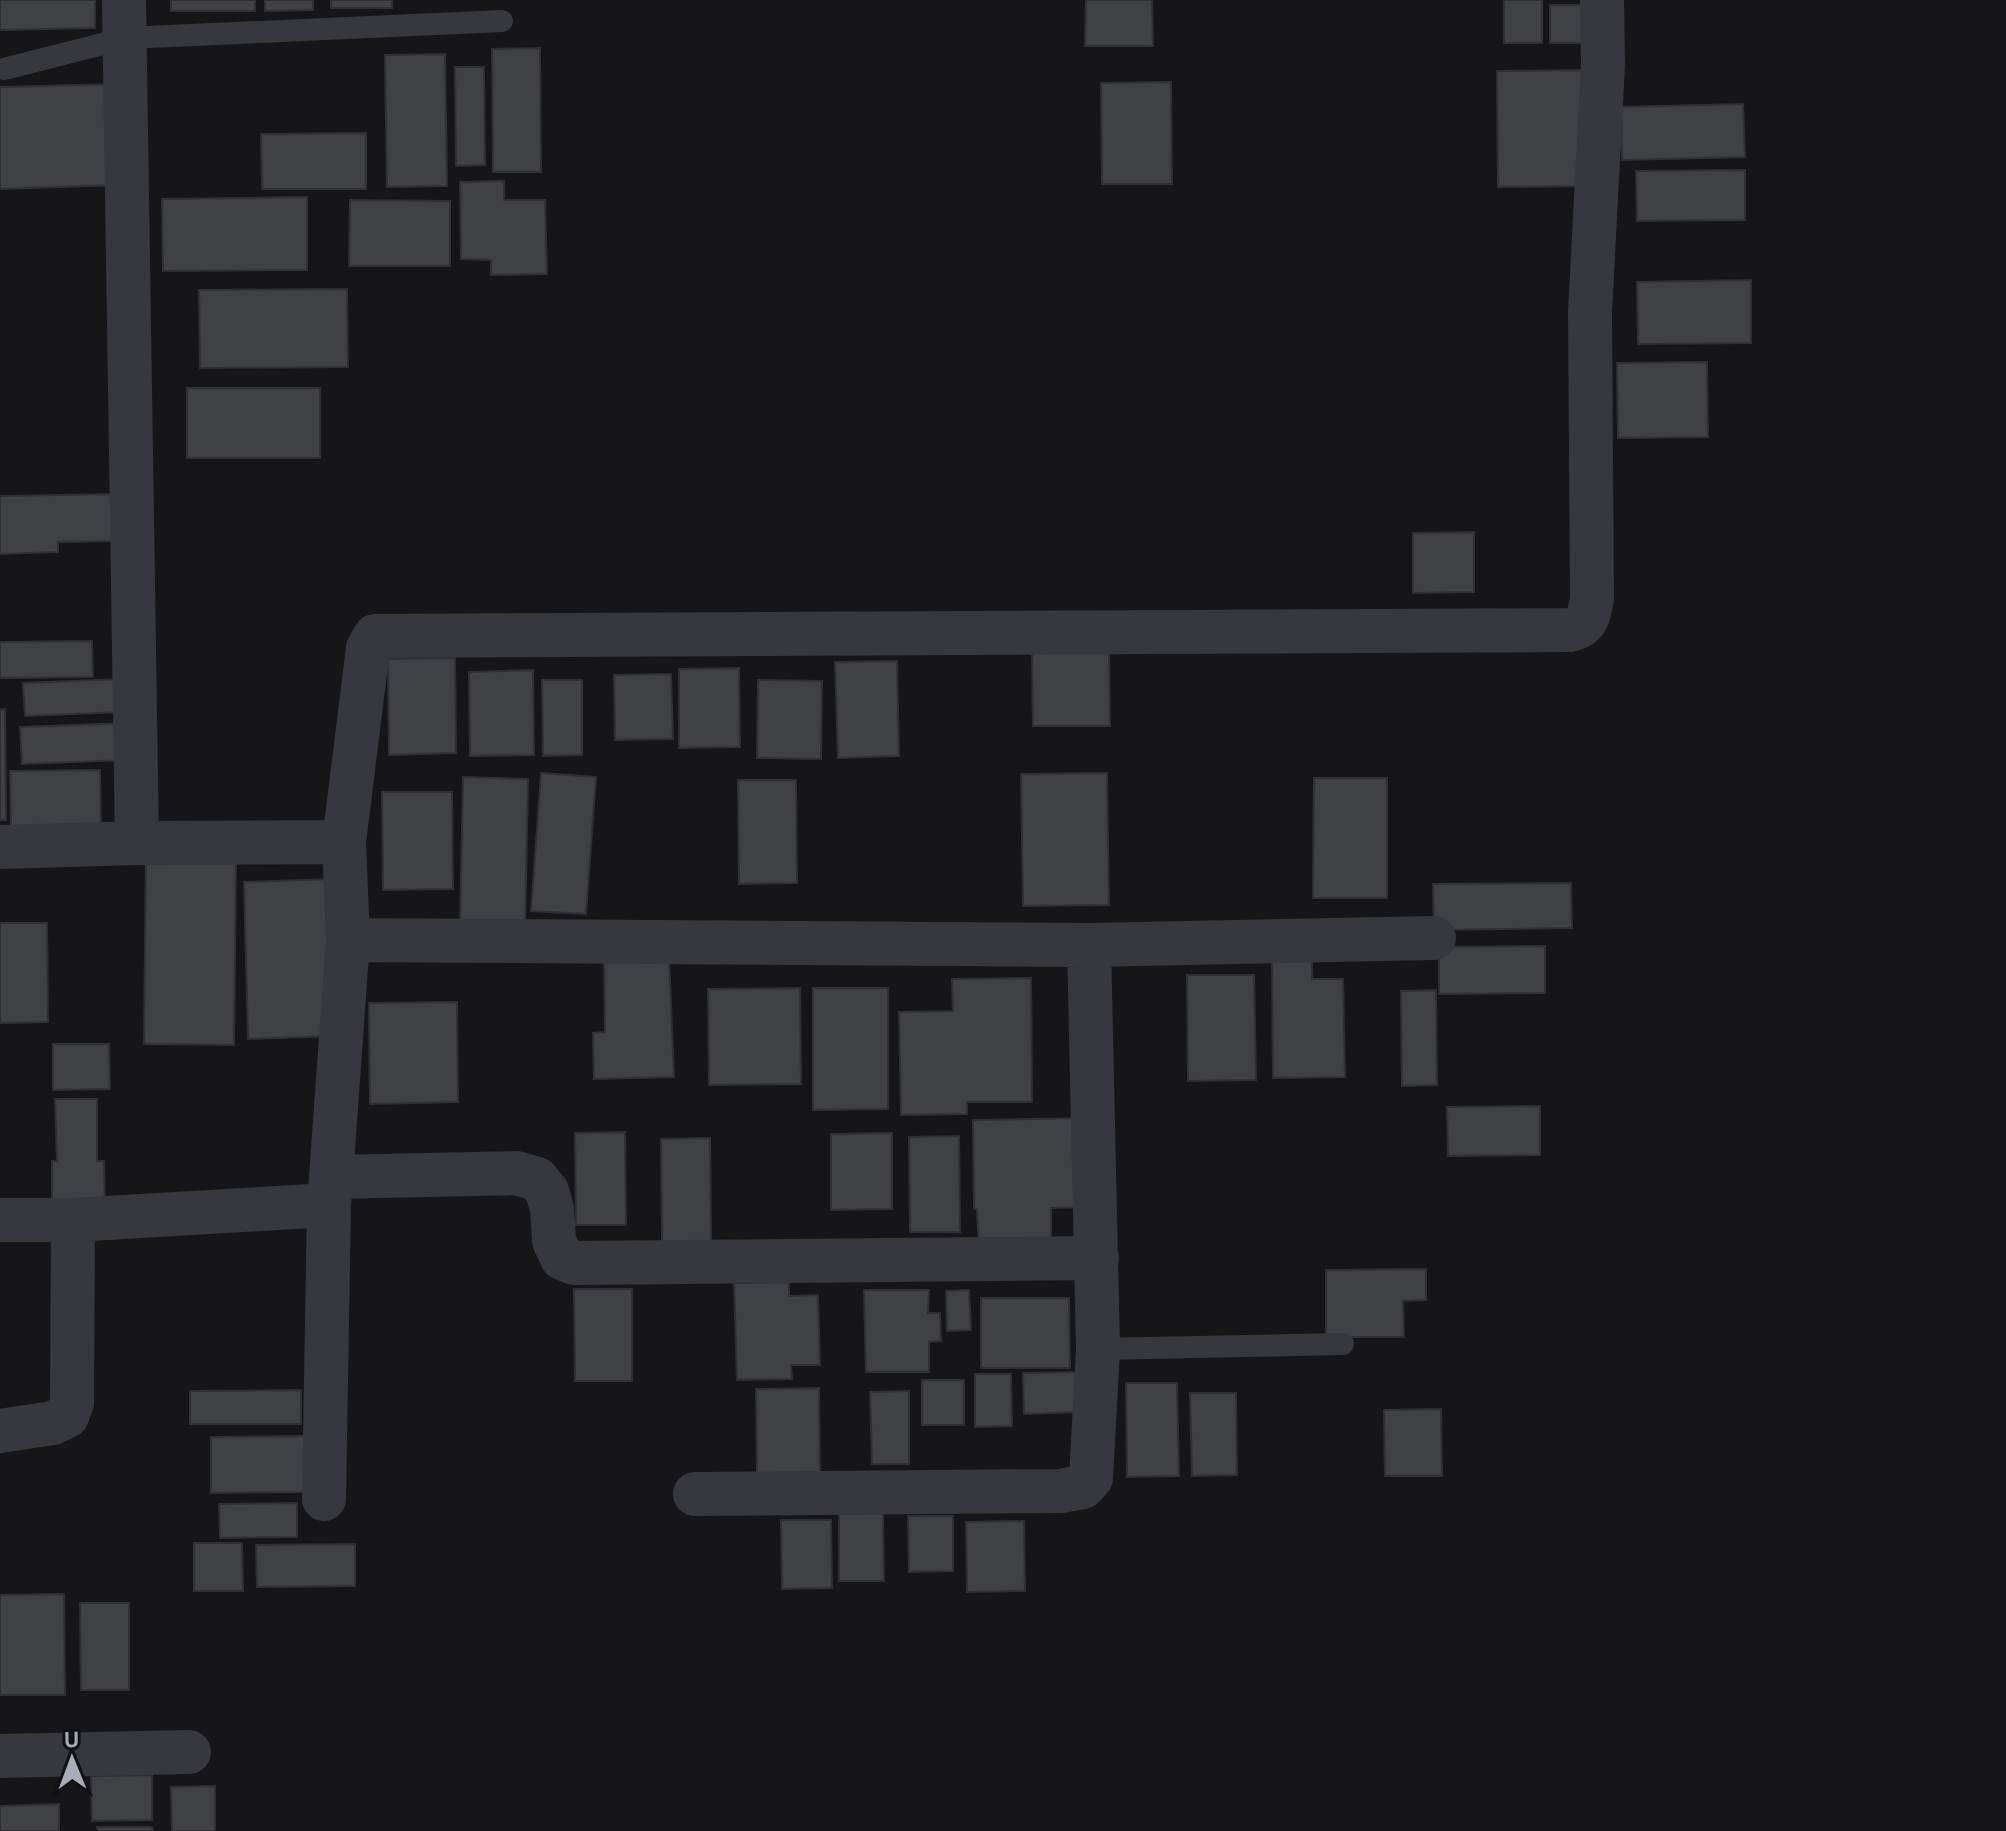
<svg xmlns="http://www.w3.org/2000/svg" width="2006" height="1831" font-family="Ubuntu,sans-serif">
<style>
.building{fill:#404145;stroke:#303034;stroke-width:2}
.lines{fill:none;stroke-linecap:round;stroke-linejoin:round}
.lane{stroke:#37383d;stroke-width:22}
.street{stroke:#37383d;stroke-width:44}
</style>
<rect width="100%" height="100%" fill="#161618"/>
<path class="building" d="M0 0H95V28L0 30Z
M171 0H255V11H171Z
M265 0H313V10L265 11Z
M331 0H392V8H331Z
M1086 0H1152L1153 46H1085Z
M1504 0H1542V43H1504Z
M1550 5H1594V43H1550Z
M540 48 541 172H493L492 49Z
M445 54 447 186 387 187 385 55Z
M455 67H484L485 165 456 166Z
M1589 70 1591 186 1498 187 1497 71Z
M1171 82 1172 184H1102L1101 83Z
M116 84 120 185 0 189V87Z
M1743 104 1745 157 1622 160 1621 107Z
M366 133V189H262L261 134Z
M1745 170V220L1637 221 1636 171Z
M504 181V200H545L547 274 491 275V260L461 259 460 182Z
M307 197V270L163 271 162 199Z
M350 200 450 201V266H349Z
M1751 280V343L1638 344 1637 282Z
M347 289 348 367 200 368 199 290Z
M1707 362 1708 437 1618 438 1617 363Z
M187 388H320V458H187Z
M116 494 117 541 58 542V552L0 554V496Z
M1474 532V592L1413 593V533Z
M92 641 93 677 0 678V642Z
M1032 648H1109L1110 726H1033Z
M455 658 456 753 389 755 388 659Z
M897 661 899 756 838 758 835 662Z
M739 668 740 747 679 748V669Z
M533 670 534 755 470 756 469 672Z
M671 674 673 739 615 740 614 675Z
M121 679 123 712 25 716 23 683Z
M542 680H582V755L543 756Z
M758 680 822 681 821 759 757 758Z
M5 709 6 820H0V710Z
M126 723 127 760 22 764 20 727Z
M100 770 101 827 11 828 10 771Z
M541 773 596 777 586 914 531 911Z
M1107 773 1109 905 1023 906 1021 774Z
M463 777 528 779 525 928 460 927Z
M1314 778H1387V898H1313Z
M738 780H796L797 883 739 884Z
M382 792H452L453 889 383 890Z
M146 862 236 863 234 1045 144 1044Z
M332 879 336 1036 248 1039 244 882Z
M1571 883 1572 928 1434 930 1433 884Z
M0 923H47L48 1022 0 1023Z
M1545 946V993L1439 994V947Z
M1272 955H1312V979H1343L1345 1077 1273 1078Z
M669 957 674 1077 594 1079 593 1033 605 1032 604 958Z
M1187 975H1254L1256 1080 1188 1081Z
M1031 978 1032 1102H967V1114L901 1115 899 1012 953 1011 952 979Z
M800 988 801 1084 709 1085 708 989Z
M813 988H888V1109L813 1110Z
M1436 990 1437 1085 1402 1086 1401 991Z
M457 1002 458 1102 370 1104 369 1003Z
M53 1044H109L110 1089 53 1090Z
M55 1099H97V1161H104L105 1208 52 1209V1161H57Z
M1540 1106V1155L1448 1156 1447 1107Z
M1084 1118 1086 1207 1051 1208V1247L979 1248 977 1209H974L973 1120Z
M625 1132 626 1225H576L575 1133Z
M892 1133V1209L831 1210V1134Z
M959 1136 960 1232H910L909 1137Z
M710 1138 711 1242H662L661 1139Z
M1426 1269V1300L1403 1301 1404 1337H1326V1270Z
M789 1282V1296L818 1295 820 1365H791L792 1379 737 1380 734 1283Z
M574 1289H632V1381H575Z
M864 1290H929L928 1313H940L941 1341 929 1342V1372H866Z
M969 1290 971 1330 947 1331 946 1291Z
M981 1298H1069L1070 1368H981Z
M1083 1372 1084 1412 1024 1414 1023 1373Z
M975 1374H1011L1012 1426 975 1427Z
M922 1380H964V1425H922Z
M1126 1383H1177L1179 1476 1127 1477Z
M819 1388 820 1476H757L756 1389Z
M301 1390V1424H190V1391Z
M909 1391V1464H872L870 1392Z
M1190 1393H1236L1237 1475 1192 1476Z
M1441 1409 1442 1476H1385L1384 1410Z
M304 1436V1492L211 1493V1437Z
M297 1503V1537L220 1538 219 1504Z
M883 1513 884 1581H839V1514Z
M908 1516H953V1571L909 1572Z
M781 1520H831L832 1588 782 1589Z
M1024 1521 1025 1591 967 1592 966 1522Z
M194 1543H242L243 1591H194Z
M355 1544V1586L257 1587 256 1545Z
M64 1594 65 1695H0V1595Z
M80 1603H129V1690H81Z
M152 1775V1820L92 1821 91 1776Z
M215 1786V1831H172L171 1787Z
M59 1804V1831H0V1806Z
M97 1827H152L153 1831H98Z"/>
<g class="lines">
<path class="lane" d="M4 69 126 38 502 21
M1098 1349 1343 1344"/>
<path class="street" d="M124 0 137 843
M0 847 137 843 344 842
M348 940 1089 945 1434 938
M332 1177 516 1173 537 1179 547 1191 552 1209 554 1241 562 1258 574 1263 1097 1258
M0 1220H73
M0 1431 53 1423 67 1416 72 1403 73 1220 329 1205 348 940 344 842 368 648 375 636 1570 630C1588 626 1589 615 1592 599L1590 312 1603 65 1602 0
M695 1494 1061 1491 1083 1487 1091 1478 1098 1349 1089 945
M324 1499 329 1205
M0 1756 189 1752"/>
</g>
<g transform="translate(72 1759) rotate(359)" stroke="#111113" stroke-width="6" paint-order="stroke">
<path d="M0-6L14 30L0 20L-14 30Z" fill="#a8adb8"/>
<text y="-12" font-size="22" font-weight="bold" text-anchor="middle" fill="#a8adb8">U</text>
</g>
</svg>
